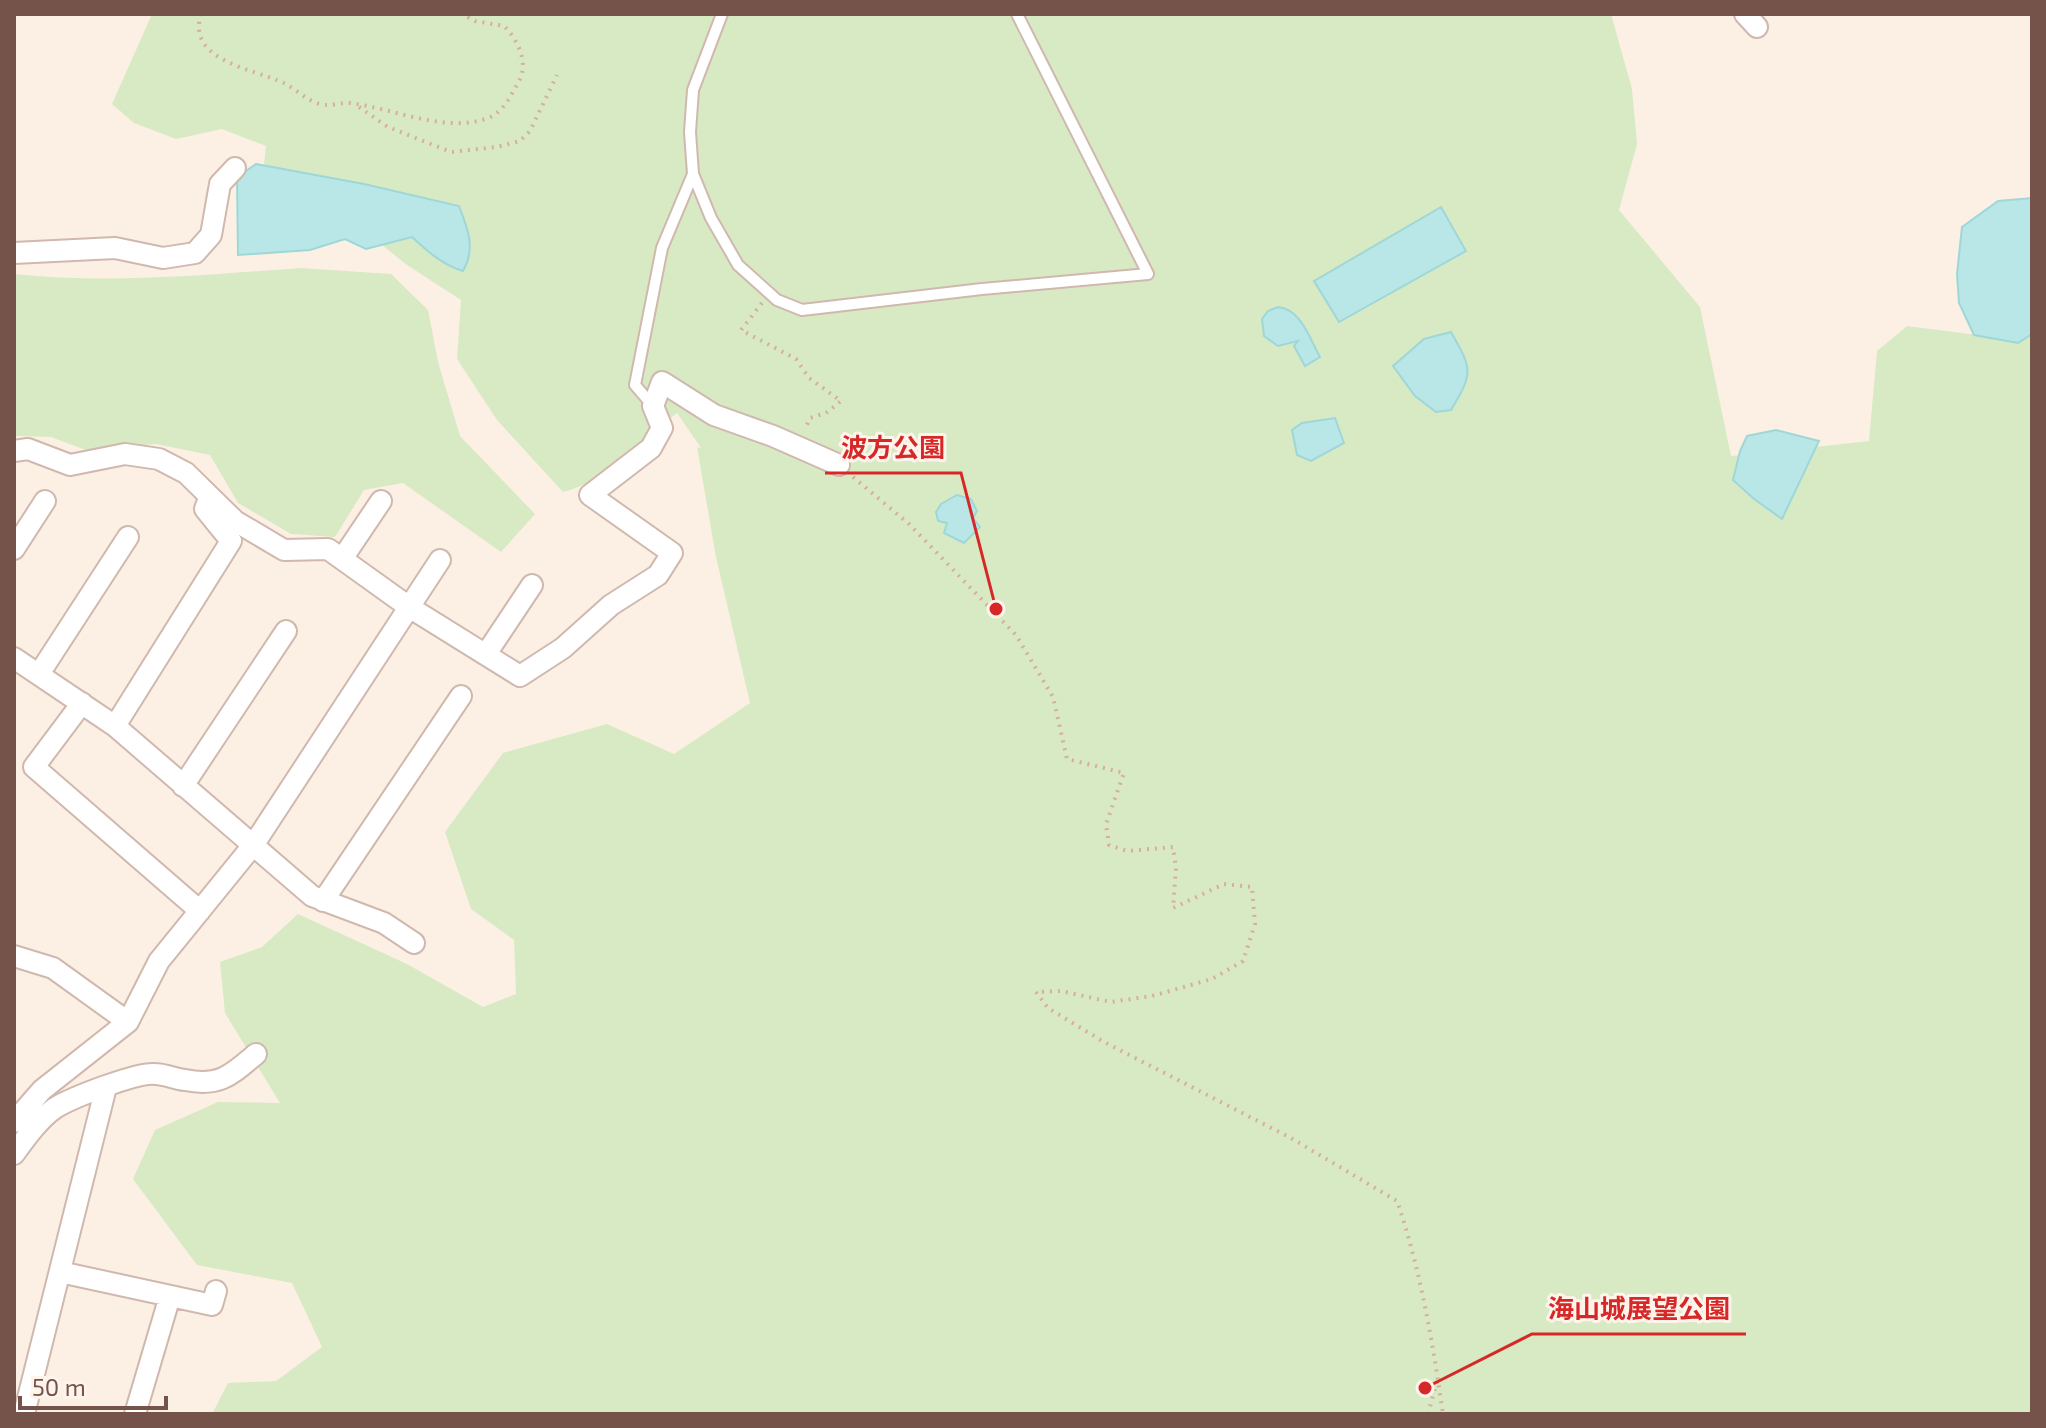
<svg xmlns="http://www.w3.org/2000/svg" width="2046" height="1428" font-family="'Exo 2','Noto Sans JP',sans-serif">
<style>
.green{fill:#d8eac3}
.water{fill:#b9e6e6;stroke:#9fd7d8;stroke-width:2}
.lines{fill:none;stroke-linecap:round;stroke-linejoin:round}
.lane-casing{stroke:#d0b8ae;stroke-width:14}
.street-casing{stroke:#d0b8ae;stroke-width:24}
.path{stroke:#d7ad9f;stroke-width:4;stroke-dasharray:2 6;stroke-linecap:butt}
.lane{stroke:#fff;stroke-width:10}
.street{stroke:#fff;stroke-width:20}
.leader{fill:none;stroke:#d62828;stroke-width:3}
.callout-dot{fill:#d62828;stroke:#fff4eb;stroke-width:3}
.callout-label{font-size:26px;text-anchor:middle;font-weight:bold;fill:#d62828;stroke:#fff4eb;stroke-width:6;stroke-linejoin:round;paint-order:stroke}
</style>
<rect width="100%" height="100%" fill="#fcf0e4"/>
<path class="green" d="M152 14H1611L1632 89 1637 144 1619 210 1700 307 1731 456 1869 441 1877 351 1907 326 1985 336 2032 224V1414H212L228 1383 276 1381 322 1347 292 1283 197 1265 133 1179 155 1130 218 1102 280 1103 225 1013 220 962 262 947 298 914 407 964 483 1007 516 994 514 940 471 909 445 832 503 753 607 724 674 754 750 703 716 557 697 447 701 448 677 413C640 439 609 481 563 492L497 420 457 359 461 300 407 265 362 229 255 248 266 146 222 129 176 139 134 123 112 104Z
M301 268 391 274 428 310 438 362 460 436 535 514 501 552 403 483 364 490 335 537 291 534 238 503 210 455 156 444 86 450 51 437 14 436V274C110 284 205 275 301 268Z"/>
<path class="water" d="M256 164 364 184 459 206C468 229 476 249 463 271 443 265 428 252 412 237L366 249 345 239 310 250 238 255 237 177Z
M2032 198V334L2018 343 1974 335 1959 303 1957 274 1962 227 1998 201Z
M1441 207 1466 251 1339 322 1314 281Z
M1278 307C1301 309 1310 339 1320 357L1305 366 1294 346 1298 341 1278 346 1264 336 1262 319 1268 311Z
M1451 332C1472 369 1474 372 1451 410L1436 412 1415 396 1393 366 1424 339Z
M1335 418 1344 443 1311 461 1297 455 1292 430 1302 423Z
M1776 430 1819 441 1782 519 1754 499 1733 480 1740 451 1747 436Z
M957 495 971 499 977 511 973 518 980 527 964 543 944 533 947 523 938 521 936 512 941 504Z"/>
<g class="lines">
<g class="lane-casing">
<path id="lane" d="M722 14 693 90 690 132 693 174 711 218 738 265 777 300 802 310 982 289 1148 274 1017 14
M653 406 635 385 662 248 693 174"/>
</g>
<g class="street-casing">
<path id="street" d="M1745 14 1757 27
M14 253 115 248 163 258 195 253 211 235 220 184 235 168
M14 451 28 449 70 465 125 454 159 459 186 473 235 521 284 550 328 549 409 607 520 676 563 648 611 605 658 575 672 553 590 495 651 448 662 428 653 406 662 382 714 415 773 436 839 465
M14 549 45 501
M342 559 381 501
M486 654 532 585
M14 658 115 726 312 896 384 923 414 943
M39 674 128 537
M82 703 34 767 200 911
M115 726 231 541 205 509 208 501
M183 786 286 631
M323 901 461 696
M14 956 53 968 128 1022
M14 1122 42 1090 128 1022 159 961 254 844 440 560
M14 1154C25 1139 39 1119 55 1108 71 1098 137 1072 155 1074 165 1074 175 1079 185 1080 220 1087 231 1075 256 1054
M60 1272 212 1305 216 1291
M24 1414 106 1087
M135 1414 170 1296"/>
</g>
<path class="path" d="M201 14C186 61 254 69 284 83 296 89 307 101 320 104 331 107 340 102 350 103 393 108 445 134 488 118 504 112 511 95 519 81 529 63 518 40 504 26L475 21 462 14
M359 107 388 127 451 152 497 147 520 141 530 131 557 75
M762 303 741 330 796 359 809 378 841 401 826 413 810 418 805 429
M853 477 909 524 1016 635 1053 697 1067 759 1124 773 1106 824 1109 845 1127 851 1173 847 1176 868 1173 908 1224 884 1252 887 1255 924 1243 961 1212 979 1152 996 1111 1002 1061 991 1036 992 1048 1008 1104 1042 1291 1138 1397 1201C1420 1267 1433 1344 1443 1414
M1428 1414 1437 1381"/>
<use href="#lane" class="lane"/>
<use href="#street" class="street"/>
</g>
<path class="leader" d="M996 609L961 473H825M1425 1388L1532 1334H1746"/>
<g class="callout-dot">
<circle cx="996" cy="609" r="8"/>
<circle cx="1425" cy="1388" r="8"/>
</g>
<g class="callout-label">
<text x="893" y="457">波方公園</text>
<text x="1639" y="1318">海山城展望公園</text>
</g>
<rect width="2046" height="1428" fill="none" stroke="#75534a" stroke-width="32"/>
<path d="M20 1396v12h146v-12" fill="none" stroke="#75534a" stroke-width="4"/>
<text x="32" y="1396" font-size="24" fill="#75534a" stroke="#fff4eb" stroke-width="6" paint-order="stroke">50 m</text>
</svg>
